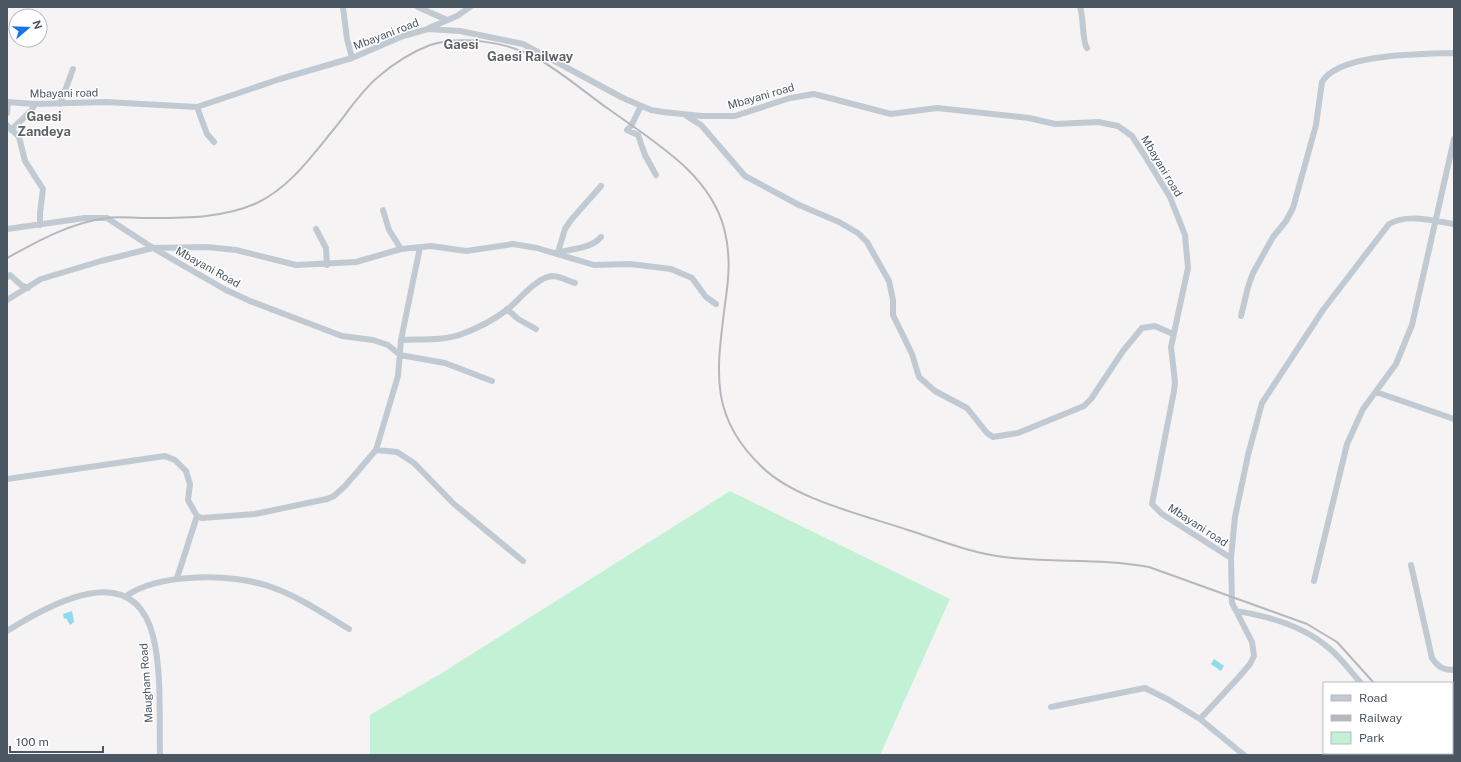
<svg xmlns="http://www.w3.org/2000/svg" width="1461" height="762" font-family="'Public Sans',sans-serif">
<style>
.green{fill:#c3f1d5}
.water{fill:#90daee}
.lines{fill:none;stroke-linecap:round;stroke-linejoin:round}
.minor{stroke:#c1cad2;stroke-width:6}
.rail{stroke:#b5b8bd;stroke-width:2}
.labels{text-anchor:middle;stroke-width:3;stroke-linejoin:round;paint-order:stroke}
.street-label{font-size:11px;fill:#4a5661;stroke:#fff}
.quarter-label{font-size:13px;font-weight:bold;fill:#5f6368;stroke:#fff}
</style>
<rect width="100%" height="100%" fill="#f5f3f3"/>
<path class="green" d="M730 491 950 599 880 755H370V715L445 671Z"/>
<path class="water" d="M72 611 74 622 70 625 66 618 64 619 63 614Z
M1214 659 1224 666 1221 671 1211 664Z"/>
<g class="lines">
<path class="minor" d="M343 7 347 39 352 58
M418 7 447 20
M1080 7C1084 18 1082 42 1087 48
M429 28 457 16 470 7
M7 102 35 104 106 102 197 107 280 79 352 58 403 36 428 29 460 31 523 44 623 98 651 110 663 112 702 116H735L790 98 814 94 891 114 937 108 1029 118 1055 124 1098 122 1118 126 1132 136 1143 153 1170 197 1185 235 1188 268 1171 347 1175 382 1174 391 1152 504 1162 514 1231 558
M60 104 73 69
M641 106 631 126 627 130 638 135 645 155 656 175
M197 107 207 134 214 142
M7 113 8 102
M685 115 701 125 745 176 799 205 839 222 858 233 867 242 889 281 893 300V315L912 354 919 377 935 391 967 408 987 433 993 437 1018 433 1084 406 1091 399 1123 351 1142 328 1155 326 1173 334
M7 125 19 137 25 161 43 189 40 213V225
M11 130 31 111 35 104
M383 210 389 230 401 249
M7 229 85 218H107L153 248 226 290 250 301 342 336 373 340 388 345 400 355 445 363 492 381
M316 229 326 248 327 265
M558 252 565 229 571 220 601 186
M555 253C570 249 591 249 601 237
M7 277 10 275 21 285 28 288
M7 300 41 279 101 261 153 248 207 247 236 250 296 265 356 262 401 249 431 246 466 251 513 244 537 248 594 265 630 264 671 269 692 278 706 297 716 304
M507 309 518 319 536 329
M1241 316 1248 287 1253 273 1273 237 1286 221 1293 208 1316 125 1322 82C1339 53 1423 54 1454 53
M401 340C421 339 444 341 462 334 478 328 495 319 508 309 519 300 537 277 552 276 560 276 568 281 575 283
M1376 392 1454 419
M376 450 397 452 414 463 454 504 523 561
M7 479 165 456 175 460 186 471 190 484 188 500 197 516 202 518 255 514 327 499 334 496 345 486 376 450 398 376 401 340 420 247
M1411 565 1432 658C1438 667 1443 670 1454 670
M177 578 197 516
M1314 581 1347 444 1363 409 1396 364 1412 325 1454 139
M125 597C158 572 236 573 274 588 301 598 324 614 349 629
M1236 611C1269 616 1304 626 1330 649 1341 658 1351 672 1361 683
M7 631C50 604 133 557 153 636 162 671 159 718 160 755
M1051 707 1145 688 1169 700 1200 719 1244 755
M1200 719 1239 677 1250 664 1254 656 1252 642 1232 603 1231 558 1235 517 1248 455 1262 403 1323 310 1389 224C1408 213 1434 221 1454 224"/>
<path class="rail" d="M7 258C38 241 70 223 106 218 118 216 132 218 144 218 181 218 222 219 257 203 290 187 311 157 334 129 348 112 361 91 378 77 393 64 412 52 430 45 462 35 506 42 535 57 559 70 587 94 610 110 654 142 709 173 724 228 731 254 729 278 725 304 717 370 708 416 762 467 796 500 864 515 908 530 939 540 971 553 1004 557 1052 563 1101 558 1149 567L1307 624 1337 642 1374 683
M1432 753 1434 755"/>
</g>
<g class="labels">
<g class="street-label">
<text transform="translate(386 34) rotate(-21)" y="4">Mbayani road</text>
<text transform="translate(64 93) rotate(-1)" y="4">Mbayani road</text>
<text transform="translate(761 96) rotate(-16)" y="4">Mbayani road</text>
<text transform="translate(1162 166) rotate(59)" y="4">Mbayani road</text>
<text transform="translate(208 267) rotate(29)" y="4">Mbayani Road</text>
<text transform="translate(1198 525) rotate(33)" y="4">Mbayani road</text>
<text transform="translate(146 683) rotate(-94)" y="4">Maugham Road</text>
</g>
<g class="quarter-label">
<text x="461" y="49">Gaesi</text>
<text x="530" y="61">Gaesi Railway</text>
<text x="44" y="121">Gaesi<tspan x="44" dy="15">Zandeya</tspan></text>
</g>
</g>
<rect width="1461" height="762" fill="none" stroke="#4a5661" stroke-width="16"/>
<rect x="1323" y="682" width="130" height="72" fill="#ffffff" stroke="#b7bbc0"/>
<rect x="1331" y="695" width="20" height="6" fill="#c1cad2" stroke="#b7bbc0"/>
<text x="1359" y="702" font-size="12" fill="#4a5661">Road</text>
<rect x="1331" y="715" width="20" height="6" fill="#b5b8bd" stroke="#b7bbc0"/>
<text x="1359" y="722" font-size="12" fill="#4a5661">Railway</text>
<rect x="1331" y="732" width="20" height="12" fill="#c3f1d5" stroke="#b7bbc0"/>
<text x="1359" y="742" font-size="12" fill="#4a5661">Park</text>
<g transform="translate(28 28) rotate(71)"><circle r="19" fill="#ffffff" stroke="#b7bbc0"/>
<path d="M0-3L7 15L0 10L-7 15Z" fill="#1a73e8"/>
<text y="-6" font-size="11" font-weight="bold" text-anchor="middle" fill="#4a5661">N</text>
</g>
<path d="M10 746v6h93v-6" fill="none" stroke="#4a5661" stroke-width="2"/>
<text x="16" y="746" font-size="12" fill="#4a5661" stroke="#ffffff" stroke-width="3" paint-order="stroke">100 m</text>
</svg>
